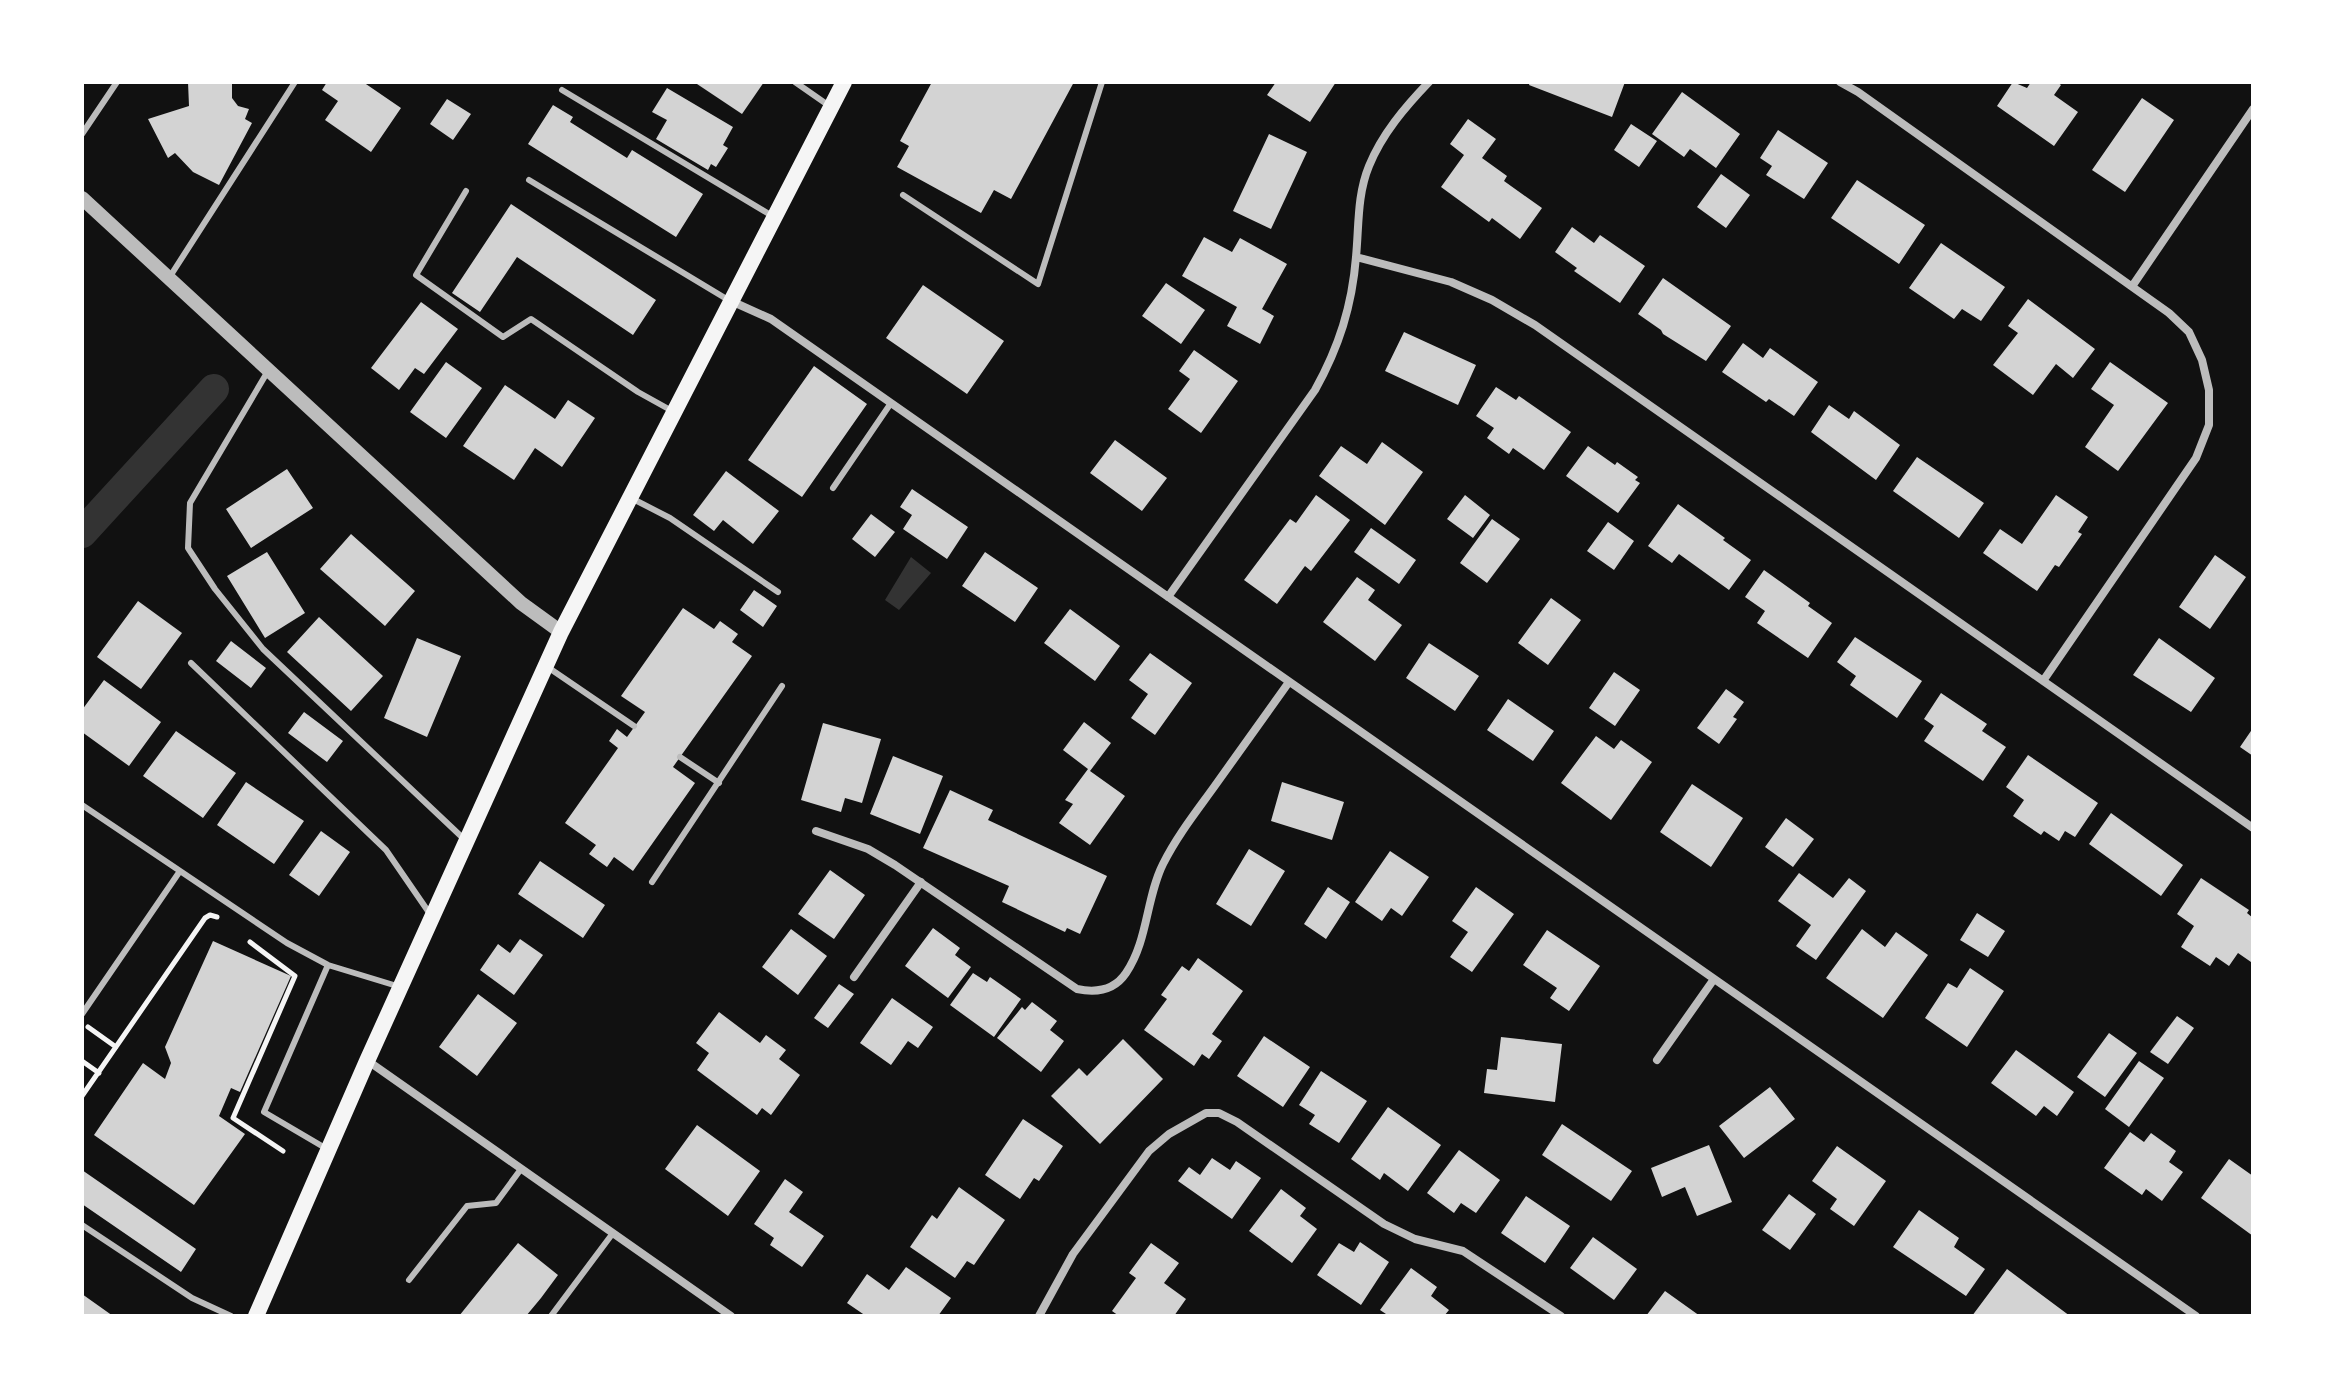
<svg xmlns="http://www.w3.org/2000/svg" width="2335" height="1398" font-family="'Exo 2',sans-serif">
<style>
.water{fill:#333}
.lines{fill:none;stroke-linecap:round;stroke-linejoin:round}
.canal{stroke:#333;stroke-width:30}
.building{fill:#d3d3d3}
.path{stroke:#f5f5f5;stroke-width:5}
.service{stroke:#bcbcbc;stroke-width:6}
.minor{stroke:#bcbcbc;stroke-width:8}
.tertiary{stroke:#bcbcbc;stroke-width:14}
.secondary{stroke:#f5f5f5;stroke-width:16}
</style>
<rect width="100%" height="100%" fill="#111"/>
<path class="water" d="M911 557 931 573 899 610 885 600Z"/>
<g class="lines">
<path class="canal" d="M82 533 214 389"/>
</g>
<path class="building" d="M188 82H232V98L238 106 249 109 245 119 252 123 219 185 193 172 175 153 168 158 148 119 189 106Z
M327 82H363L401 108 371 152 325 120 338 101 322 90Z
M694 82H764L742 114Z
M932 82H1074L1011 199 994 190 981 213 897 167 909 146 900 141Z
M1276 82H1336L1310 122 1267 95Z
M1530 82H1625L1612 117 1529 85Z
M2013 82 2027 88 2031 82H2057L2061 85 2054 95 2078 112 2054 146 1997 106Z
M667 88 733 127 723 145 728 148 716 167 711 164 708 170 656 139 667 120 652 112Z
M1682 92 1740 134 1716 168 1690 149 1684 157 1652 134Z
M2142 98 2174 120 2125 192 2092 170Z
M447 99 471 114 453 140 430 124Z
M553 105 573 117 570 122 627 158 632 150 703 194 676 237 528 144Z
M1468 119 1496 139 1482 158 1507 176 1504 181 1542 208 1520 239 1492 218 1489 222 1441 187 1464 155 1450 144Z
M1631 124 1657 141 1639 167 1614 150Z
M1778 130 1828 163 1804 199 1766 175 1772 166 1760 158Z
M1269 134 1307 152 1271 229 1233 211Z
M1721 174 1750 195 1726 228 1697 207Z
M1857 180 1925 225 1899 264 1831 218Z
M511 204 656 300 633 335 517 257 480 312 452 293Z
M1572 227 1594 243 1600 235 1645 266 1620 303 1574 271 1577 268 1555 252Z
M1204 237 1232 252 1240 238 1287 264 1262 309 1274 316 1260 344 1227 326 1237 307 1182 276Z
M1941 243 2005 287 1981 321 1962 309 1954 319 1909 288Z
M1663 278 1731 326 1706 361 1663 334 1661 330 1638 314Z
M1166 283 1205 310 1181 344 1142 316Z
M923 285 1004 341 967 394 886 338Z
M2028 299 2095 349 2073 378 2056 364 2033 395 1993 365 2018 333 2008 326Z
M421 302 458 329 424 374 415 368 399 390 371 368Z
M1404 332 1476 365 1458 405 1385 371Z
M1743 343 1763 358 1770 348 1818 382 1794 416 1769 399 1766 402 1722 372Z
M1194 350 1238 381 1201 433 1168 409 1190 379 1179 371Z
M446 362 482 388 446 438 410 412Z
M2110 362 2168 403 2118 471 2085 447 2114 405 2091 389Z
M814 366 867 404 802 497 748 460Z
M505 385 555 419 568 400 595 418 562 467 535 448 514 480 463 446Z
M1496 387 1516 400 1519 396 1571 432 1544 470 1513 448 1509 454 1487 438 1494 428 1476 416Z
M1829 405 1849 419 1854 411 1900 445 1876 480 1811 432Z
M1115 440 1167 478 1142 511 1090 473Z
M1382 442 1423 472 1385 525 1319 476 1341 446 1367 464Z
M1588 446 1615 465 1617 462 1638 477 1635 480 1640 483 1618 513 1566 476Z
M1917 457 1984 503 1959 538 1893 491Z
M287 469 313 508 251 548 226 509Z
M726 471 779 511 753 544 723 520 714 531 693 515Z
M912 489 968 527 947 559 903 529 912 515 900 507Z
M1316 495 1350 520 1311 571 1305 566 1277 604 1244 580 1290 519 1296 523Z
M1465 495 1490 515 1473 538 1447 519Z
M2056 495 2088 517 2078 532 2082 534 2059 567 2055 565 2037 591 1983 553 2000 529 2022 544Z
M1678 504 1725 538 1723 540 1751 560 1729 590 1679 554 1672 563 1648 546Z
M871 514 895 532 875 557 852 539Z
M1492 519 1520 539 1487 583 1460 563Z
M1608 522 1634 541 1614 570 1587 551Z
M1371 528 1416 560 1399 584 1354 552Z
M351 534 415 591 385 626 320 569Z
M267 552 305 613 265 638 227 576Z
M985 552 1038 588 1015 622 962 586Z
M2215 555 2246 577 2210 629 2179 607Z
M1764 570 1810 603 1808 606 1832 623 1808 658 1757 623 1765 611 1745 597Z
M1357 577 1375 590 1368 600 1402 625 1375 661 1323 622Z
M754 590 777 606 763 627 740 610Z
M1551 598 1581 620 1548 665 1518 643Z
M138 601 182 633 141 689 97 657Z
M683 608 714 629 720 621 738 634 732 642 752 656 673 767 695 783 633 871 614 857 607 867 589 854 596 845 565 823 618 748 609 741 617 729 627 737 645 712 621 696Z
M1070 609 1120 646 1095 681 1044 643Z
M319 617 383 676 351 711 287 652Z
M1855 637 1922 681 1897 718 1850 685 1856 676 1837 662Z
M417 638 461 656 427 737 384 718Z
M2159 638 2215 678 2191 712 2133 675Z
M231 641 266 668 251 688 216 661Z
M1429 643 1479 676 1455 711 1406 678Z
M1150 653 1192 683 1155 735 1131 718 1148 694 1129 680Z
M1614 672 1640 690 1615 726 1589 708Z
M104 680 161 722 129 766 82 732V710Z
M1726 689 1744 702 1733 717 1737 719 1719 744 1697 728Z
M1941 693 1987 724 1982 731 2006 747 1983 781 1924 741 1934 726 1924 719Z
M1508 699 1554 731 1533 761 1487 730Z
M304 712 343 741 327 762 288 733Z
M1084 722 1111 743 1090 771 1125 796 1090 845 1059 823 1073 804 1065 800 1088 769 1063 750Z
M823 723 881 739 862 803 845 798 841 812 801 800Z
M2253 728V756L2240 747Z
M176 731 236 773 203 818 143 776Z
M1596 736 1614 749 1621 740 1652 762 1611 820 1561 783Z
M2028 755 2098 803 2075 837 2065 831 2059 841 2044 831 2041 835 2013 816 2024 800 2006 787Z
M893 756 943 776 920 834 870 814Z
M246 782 304 821 274 864 217 825Z
M1282 782 1344 802 1332 840 1271 821Z
M1692 784 1743 818 1711 867 1660 832Z
M950 790 993 810 988 820 1107 876 1080 934 1067 928 1065 932 1002 902 1009 886 923 848Z
M2111 813 2183 865 2161 896 2089 844Z
M1786 818 1814 839 1793 867 1765 847Z
M321 831 350 852 319 896 289 875Z
M1249 849 1285 871 1251 926 1216 904Z
M1390 851 1429 877 1402 916 1391 908 1382 921 1355 902Z
M540 861 605 905 583 938 518 894Z
M830 870 865 895 834 939 798 914Z
M1799 873 1833 898 1849 878 1866 891 1816 960 1796 946 1811 925 1778 901Z
M2201 878 2249 910 2247 913 2253 918V958L2251 962 2238 953 2229 966 2216 957 2210 966 2181 947 2194 926 2177 914Z
M1328 887 1350 902 1326 939 1304 924Z
M1476 887 1514 914 1472 972 1450 957 1468 932 1452 921Z
M1977 913 2005 931 1988 957 1960 940Z
M933 928 960 948 955 955 971 967 948 998 905 966Z
M791 929 827 956 798 995 762 967Z
M1862 929 1885 947 1896 932 1928 955 1883 1018 1826 978Z
M1547 930 1600 966 1569 1011 1550 998 1557 988 1523 965Z
M520 939 543 955 514 995 480 970 498 944 510 953Z
M213 941 291 976 240 1092 231 1088 219 1116 245 1134 194 1205 94 1135 143 1063 165 1079 171 1063 165 1047Z
M1198 958 1243 991 1212 1034 1222 1041 1209 1059 1202 1054 1194 1066 1144 1030 1167 999 1161 995 1182 966 1189 971Z
M1970 968 2004 991 1967 1047 1925 1018 1948 983 1957 988Z
M973 973 987 982 990 977 1021 999 994 1037 950 1005Z
M839 984 854 994 828 1028 814 1018Z
M478 994 517 1023 477 1076 439 1047Z
M892 998 933 1027 918 1048 908 1041 891 1065 860 1043Z
M1032 1002 1057 1021 1050 1030 1064 1041 1041 1072 997 1038 1022 1007 1025 1010Z
M719 1012 760 1043 766 1035 786 1050 779 1059 800 1075 771 1115 762 1108 757 1115 697 1070 709 1053 696 1043Z
M2177 1016 2194 1028 2168 1064 2150 1052Z
M2109 1033 2137 1053 2105 1097 2077 1077Z
M1264 1036 1310 1067 1283 1107 1237 1076Z
M1501 1037 1562 1044 1555 1102 1484 1093 1487 1069 1497 1070Z
M1123 1039 1163 1079 1100 1144 1051 1096 1079 1068 1087 1076Z
M2016 1050 2074 1092 2057 1116 2044 1106 2036 1116 1991 1083Z
M2139 1061 2164 1078 2129 1127 2105 1109Z
M1321 1071 1367 1101 1339 1143 1309 1124 1315 1115 1299 1105Z
M1770 1087 1795 1119 1744 1158 1719 1126Z
M1388 1107 1441 1145 1408 1191 1384 1173 1380 1180 1351 1159Z
M1023 1119 1063 1146 1039 1181 1034 1178 1020 1199 985 1175Z
M1562 1124 1632 1171 1611 1201 1542 1155Z
M697 1125 760 1171 728 1216 665 1169Z
M2130 1132 2144 1142 2151 1133 2176 1151 2169 1162 2183 1172 2162 1201 2146 1189 2142 1195 2104 1168Z
M1709 1145 1732 1202 1697 1216 1685 1187 1662 1197 1651 1168Z
M1837 1146 1886 1181 1854 1226 1830 1209 1837 1199 1812 1181Z
M1459 1150 1500 1180 1476 1213 1461 1203 1454 1213 1427 1193Z
M1212 1158 1230 1170 1236 1161 1261 1178 1232 1219 1178 1181 1189 1167 1200 1175Z
M2229 1159 2253 1176V1236L2201 1198Z
M82 1170 196 1249 181 1272 82 1204Z
M785 1179 803 1192 789 1212 824 1236 802 1267 770 1245 774 1238 754 1224Z
M959 1187 1005 1220 974 1265 967 1261 955 1278 910 1247 932 1215 937 1219Z
M1281 1189 1306 1208 1300 1216 1317 1229 1292 1263 1249 1231Z
M1789 1194 1816 1214 1790 1250 1762 1230Z
M1526 1196 1570 1226 1545 1263 1501 1233Z
M1919 1210 1959 1238 1954 1247 1985 1269 1966 1296 1893 1247Z
M1593 1237 1637 1269 1614 1300 1570 1268Z
M1360 1242 1389 1262 1361 1305 1317 1275 1339 1243 1354 1252Z
M518 1243 558 1275 541 1298 526 1316H459Z
M1151 1243 1179 1263 1164 1283 1186 1299 1174 1316H1119L1112 1311 1136 1278 1129 1273Z
M906 1267 951 1298 938 1316H866L847 1303 867 1274 889 1290Z
M1411 1268 1437 1287 1431 1296 1449 1310 1444 1316H1389L1380 1310Z
M2007 1269 2070 1316H1972Z
M1665 1291 1700 1316H1646Z
M82 1294 113 1316H82Z"/>
<g class="lines">
<path class="path" d="M250 942 295 976 233 1118 283 1151
M88 1027 116 1047
M82 1061 99 1073
M82 1096 205 918 210 915 217 917"/>
<path class="service" d="M795 82 828 105
M562 90 774 217
M82 134 117 82
M529 180 730 301
M466 191 416 275 503 337 531 319 638 392 674 412
M903 195 1038 284 1102 82
M169 278 295 82
M268 371 190 503 188 548 215 589 263 649 464 839
M833 488 891 403
M633 499 670 518 778 592
M191 663 386 850 430 914
M549 668 634 726
M680 757 719 783
M82 805 287 943 328 965 397 986
M652 882 782 686
M82 1014 180 871
M327 1149 264 1112 328 965
M82 1225 192 1298 231 1316
M409 1280 467 1206 496 1203 521 1169
M551 1316 613 1233"/>
<path class="minor" d="M1840 82 1858 92 2169 313 2189 332 2202 360 2209 390V425L2196 458 2043 681
M1356 257 1451 282 1492 300 1535 325 2253 828
M2133 285 2253 109
M731 301 771 319 2196 1316
M1168 597 1315 390C1339 347 1352 306 1356 257 1359 226 1357 195 1369 166 1382 134 1405 107 1429 82
M816 831 868 849 895 865 1077 989C1096 993 1114 991 1126 973 1148 941 1146 898 1163 864 1177 836 1196 812 1214 787 1239 752 1264 717 1289 682
M854 977 921 882
M1657 1060 1714 979
M368 1061 731 1316
M1039 1316 1073 1254 1149 1151 1169 1134 1206 1113H1219L1237 1122 1384 1224 1415 1239 1463 1251 1561 1316"/>
<path class="tertiary" d="M82 198 521 603 561 632"/>
<path class="secondary" d="M256 1316 367 1061 561 632 844 82"/>
</g>
<rect width="2335" height="1398" fill="none" stroke="#ffffff" stroke-width="168"/>
</svg>
